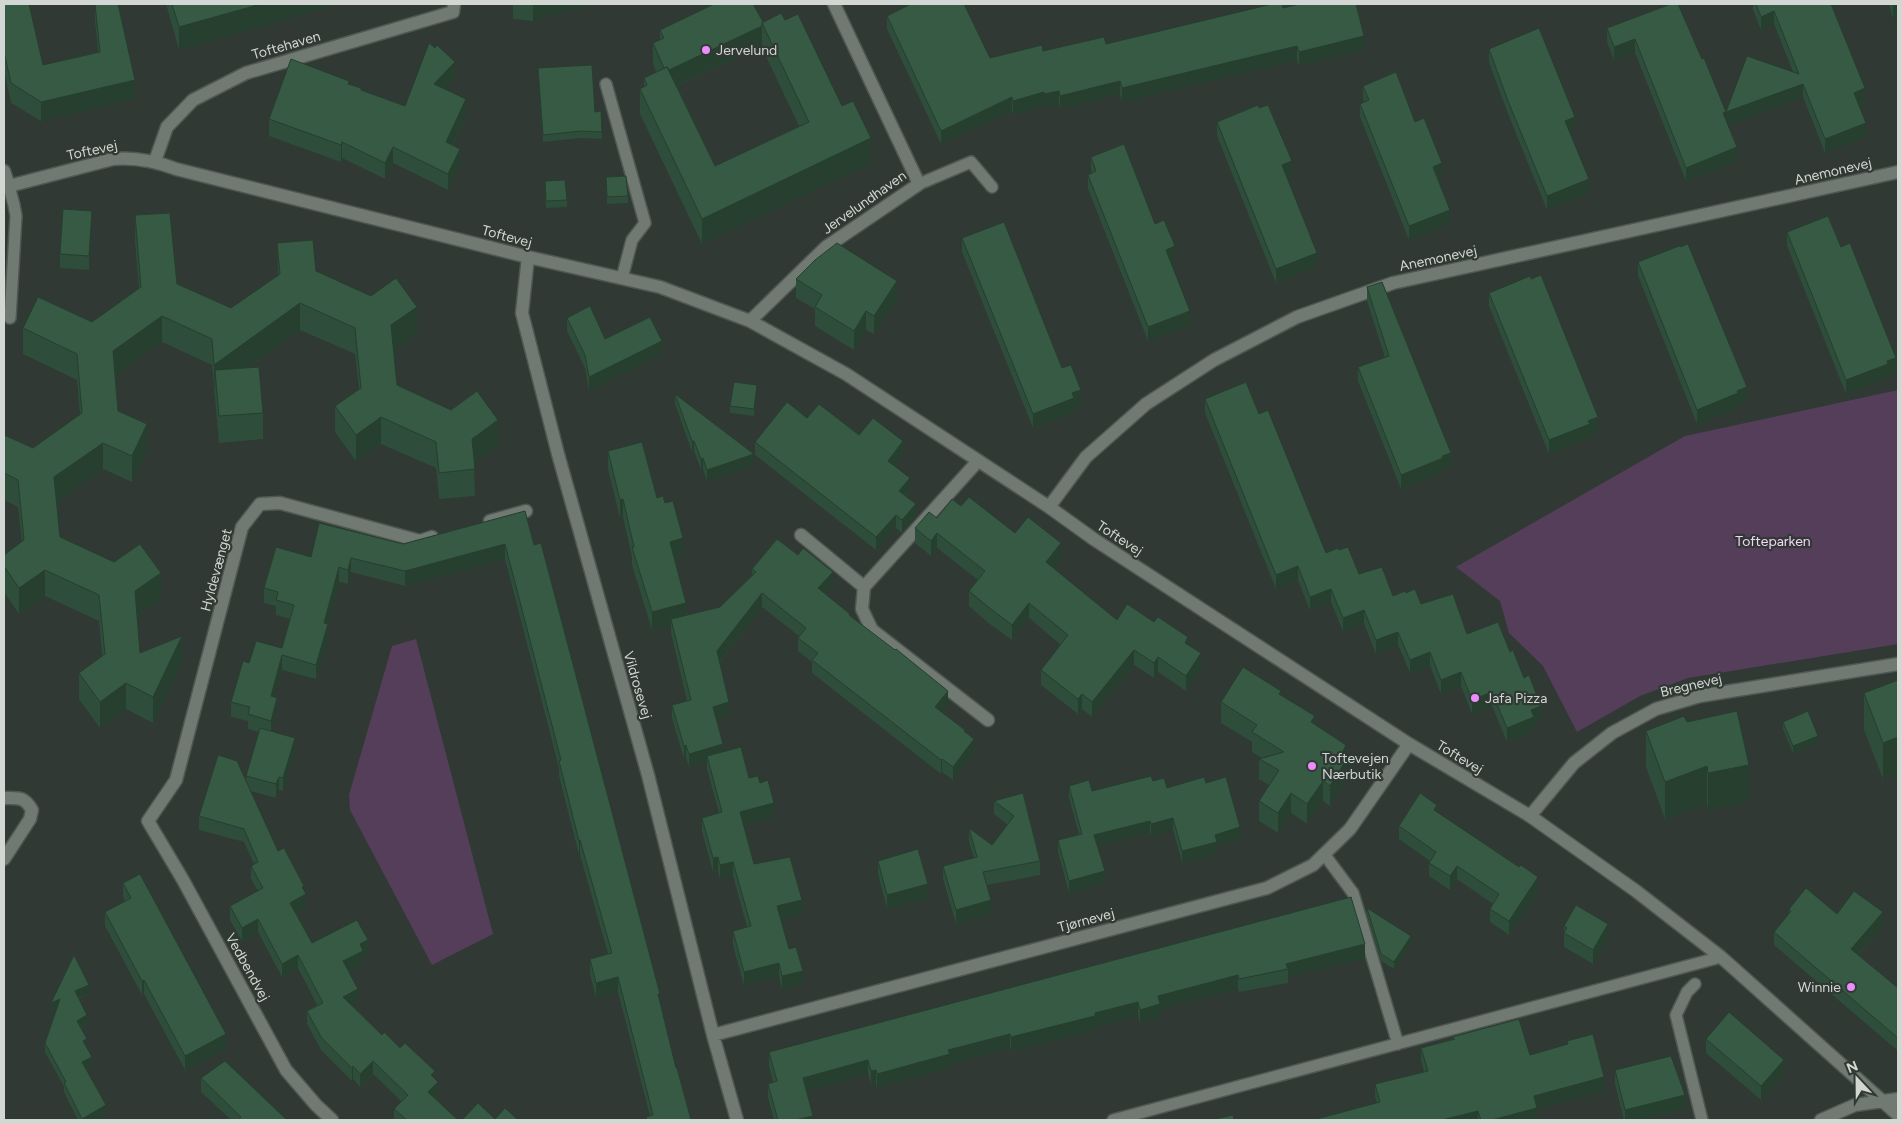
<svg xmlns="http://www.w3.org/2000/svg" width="1902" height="1124" font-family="Figtree,sans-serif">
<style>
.green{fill:#553e59}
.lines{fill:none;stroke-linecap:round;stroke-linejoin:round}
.service-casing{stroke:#505752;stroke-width:14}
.minor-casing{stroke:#505752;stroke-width:15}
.service{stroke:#707a73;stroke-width:11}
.minor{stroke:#707a73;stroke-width:12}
.wall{fill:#2e4d3a;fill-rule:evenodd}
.shaded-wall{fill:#263f2f}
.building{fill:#365a43;stroke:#263f2f}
.poi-dot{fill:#eb8dfb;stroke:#303933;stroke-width:2}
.labels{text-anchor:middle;stroke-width:4.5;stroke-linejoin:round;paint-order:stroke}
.street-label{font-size:14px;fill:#d2d7d3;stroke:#303933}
.poi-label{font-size:14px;fill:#d2d7d3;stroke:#303933;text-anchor:start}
.park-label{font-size:14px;fill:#f7d2fd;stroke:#303933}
</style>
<rect width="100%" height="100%" fill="#303933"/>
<path class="green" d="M1898 390V644L1688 678 1640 696 1577 732 1543 666 1509 633 1500 601 1456 567 1685 436Z
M416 639 493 934 432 965 350 810 349 795 392 646Z"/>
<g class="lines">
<g class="service-casing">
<path id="service" d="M606 84 645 223 632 240 622 278
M919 184 971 162 992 187
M9 186 14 205 16 216 10 318
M1324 854 1353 893 1398 1044
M1695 984 1687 992 1676 1015 1702 1120
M1113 1120 1721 957"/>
</g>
<g class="minor-casing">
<path id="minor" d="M155 161 167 127 193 100 246 73 453 12 454 4
M4 171 9 186 113 159C136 157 155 161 176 169L528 257 660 287 750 321 846 374 1049 507 1095 540 1409 744 1530 816 1636 891 1721 957 1898 1115
M528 257 522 313 558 454 648 775 713 1035 737 1120
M750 321 826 247 919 184 834 4
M978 461 864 587 862 609 872 630 988 720
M1049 507 1086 457 1146 404 1214 360 1297 317 1393 283 1898 172
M490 521 526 511
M801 535 864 587
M4 798C18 798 24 796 32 810L30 819 4 859
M1530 816 1574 763 1612 733 1656 709 1700 696 1898 664
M713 1035 1267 888 1313 865 1350 829 1409 744
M332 1120 316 1105 286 1070 183 880 148 821 176 780 242 527 260 504 280 503 420 541 432 537
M1821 1120 1855 1105 1898 1099"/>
</g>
<use href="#service" class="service"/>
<use href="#minor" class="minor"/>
</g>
<path class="wall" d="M4 4 43 65 98 52 95 21V4L135 99 41 121 11 103 4 71Z
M166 4H339L179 50Z
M513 4H592L533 21 513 19Z
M1671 4 1726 121 1793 72 1774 24 1761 30 1753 10V4H1831L1865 102 1859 105 1866 136 1825 153 1803 97 1728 125 1737 161 1686 181 1635 53 1614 60 1607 42V28Z
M1889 4H1898L1893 19Z
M1283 8 1364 50 1299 66 1297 60 1122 102 1120 94 1060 109 1059 104 1044 108V106L1013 115 1012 111 941 144 887 29V16L990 58 1106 44Z
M785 20 842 106 871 163 702 244 640 114V89L644 87V78L656 72 653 64V43L660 40V30ZM762 46V48L799 126 715 166 677 86Z
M1489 49 1575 130 1570 132 1589 193 1547 210 1508 114 1489 63Z
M538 68 595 112 601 111 602 139 581 138 543 142Z
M455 78 444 89 466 116 453 145 460 165 448 190 393 163 385 179 342 158 341 162 269 136V119L349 84 361 90 405 106Z
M1363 86 1415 122 1442 177 1438 178 1450 223 1409 240 1360 117V104L1364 102 1363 99Z
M1217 122 1292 175 1287 177 1317 266 1276 283 1217 136Z
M1091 157 1155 224 1175 260 1170 262 1190 325 1148 341 1088 189V175L1092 173 1091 171Z
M606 177 628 196V203L607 204Z
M545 181 567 200V207L546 208Z
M135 215 177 284 231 308 278 276 277 243 316 271 417 333 393 350 397 385 498 446 474 463 475 496 439 499 436 468 381 444 356 461 335 432V406L359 389 355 354 300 330 247 368 263 413V439L219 443 212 365 162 342 115 375 118 411 147 450 132 482 103 469 57 502 60 537 161 600 137 616 140 653 182 662 153 723 126 709 100 728 79 699V673L102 656 99 621 45 596 19 614 4 592V555L22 542 18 507 4 500V435L33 448 80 415 77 380 23 354V328L92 322 139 288 135 242Z
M92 225 89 270 60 268V254Z
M1787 232 1841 247 1896 372 1888 375V377L1846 394 1787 246Z
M962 238 1062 368 1081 404 1074 406V412L1033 428 962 252Z
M1638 262 1747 401 1738 404V407L1697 424 1638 276Z
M796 279 897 300 874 334 866 330 854 350 815 326V309L796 298Z
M1367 287 1451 466 1443 469V472L1401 489 1358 381V367L1385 358 1367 301Z
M1489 293 1598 431 1590 434V437L1549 454 1489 306Z
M567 318 605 339 662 354 589 391 585 368 567 331Z
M757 391 754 416 730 413V406Z
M675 394 754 465 707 481 703 469 701 470 694 451 692 452 675 404Z
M1205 399 1259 414 1326 553 1339 550 1359 574 1393 596 1406 593 1467 634 1510 652 1541 720 1534 723V731L1507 742 1492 706 1472 714 1461 686 1441 694 1430 666 1410 673 1398 645 1376 654 1364 624 1343 632 1331 602 1310 611 1298 580 1276 589 1205 413Z
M807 418 859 435 903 454 894 465 910 490 906 496 916 517 902 533 896 528 876 550 755 455V442Z
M608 451 657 498 665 503 683 556 674 559 686 615 720 607 752 575V569L833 585 825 594 948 704 941 712 965 732 974 753 953 780 942 772 941 774 812 673V662L798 651V638L799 636 762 607 720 662 729 716 716 719 723 752 749 778 760 783 774 817 743 825 754 864 802 914 781 919 789 949 803 984 782 990 779 976 744 986 733 945V931L747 927 733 876 720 879 718 871 713 872 702 832V818L719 813 707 769V762L689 767 686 758 684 759 672 718V705L687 701 671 633V625L652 630 632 565V557L623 517 620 518 608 469Z
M961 506 1061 558 1053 568 1117 620 1188 645 1201 668 1186 691 1158 672 1154 678 1134 665 1092 717 1082 709 1078 714 1041 685V670L1061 645 1029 618 1012 640 987 622 969 606V591L978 580 937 548 931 556 915 543V528Z
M525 511 660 1002 676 1068 691 1120H646V1117L650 1116 618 992 596 998 590 974V959L608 954 580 855H579L559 776V768L505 559 405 586 351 572 348 584 339 582 328 625V639L316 679 282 670 274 697 277 712 272 731 295 752 283 791 279 790 276 798 250 791 278 851 304 889 306 908 296 913 312 943 368 953 363 956V964L349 972 358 1003 352 1005 382 1035 400 1048 435 1079 438 1095 435 1098 458 1120H394V1109L401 1101 373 1074 360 1087 353 1079 352 1081 321 1050 307 1024V1011L317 1005 298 968 282 977 258 932 242 941 230 920V906L258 891 251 879V866L254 864 244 842 199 830V816L246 781V776L259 732 248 729V721L231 717V702L249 663 282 648 290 619 276 615V606L264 603V588L311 557 403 544Z
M1898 680 1883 779 1864 730V693Z
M1281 695 1315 725 1346 756 1348 777 1330 806 1323 801 1307 824 1291 813 1278 833 1259 821V801L1269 785 1259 779V759L1262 758 1252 752V742L1221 723V702Z
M1687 722 1749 801 1708 810 1707 803 1665 819 1646 767V731Z
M1783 722 1818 743 1793 753 1783 729Z
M1153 781 1167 788 1206 783 1240 839 1217 846V854L1182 863 1173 830 1151 836 1150 833 1097 846 1105 883 1069 893 1058 852V840L1079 834 1069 798V786L1092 791Z
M1023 793 1040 861V875L987 885 991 914 956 924 943 879V866L974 858 969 842V828L992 845 1008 825 994 814V801Z
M1437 813 1538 891 1509 935 1490 922V909L1493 904 1457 879 1450 890 1429 876V863L1430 861 1399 839V826Z
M878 861 928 898 887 909 878 874Z
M123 883 226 1048 185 1070 144 994 142 995 105 926V912L125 902 123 897Z
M1351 897 1365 958 1288 977V983L1239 992 1238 989 1160 1009V1018L1140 1023 1138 1015 1095 1027V1030L1011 1051 1010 1047 950 1064V1068L877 1088 876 1084 871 1085 868 1074 806 1091 813 1120H774L768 1098V1084L773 1082 769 1066V1052Z
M1367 908 1411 943 1394 969 1381 961 1367 915Z
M1789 909 1837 914 1883 925 1858 955 1898 988V1051L1774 945V932L1789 915Z
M1564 926 1608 938 1593 964 1564 947Z
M89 993 79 999 87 1024 81 1028 92 1066 86 1069 106 1114 95 1120H78L64 1092V1087L45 1052V1043L56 1010 51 1012V1003Z
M1452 1037 1530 1055 1567 1045V1041L1604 1091 1537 1108V1120H1313L1377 1103 1375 1097V1084L1424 1072 1421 1061V1048L1452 1039Z
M1706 1039 1784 1073 1761 1100 1706 1053Z
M1615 1070 1685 1109 1639 1120H1624L1615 1084Z
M201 1078 287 1120H231L201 1092Z"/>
<path class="shaded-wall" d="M261 4H339L179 50V27Z
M533 4H592L533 21Z
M1897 4H1898V17L1893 19V5Z
M1774 11V24L1761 30V17Z
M762 26V46L665 91V71Z
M1364 36V50L1299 66V52Z
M1635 39V53L1614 60V47Z
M1297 46V60L1122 102V88Z
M455 62V78L434 101V84Z
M135 80V99L41 121V102Z
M1120 81V94L1060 109V96Z
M1803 84V97L1726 126V112Z
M1865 88V102L1854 107V93Z
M1059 91V104L1044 108V94Z
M1044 92V106L1013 115V101Z
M1012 97V111L941 144V131Z
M466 99V116L446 158V142Z
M1575 117V130L1565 134V121Z
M1866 123V136L1825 153V139Z
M871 138V163L702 244V219Z
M342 142V158L341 162V145Z
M393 147V163L385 179V163Z
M1737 147V161L1686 181V168Z
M460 149V165L448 190V174Z
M1292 161V175L1282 179V165Z
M1442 163V177L1433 180V167Z
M1589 179V193L1547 210V196Z
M1450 210V223L1409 240V226Z
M92 211V225L89 270V256Z
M1175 246V260L1166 263V250Z
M1317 253V266L1276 283V269Z
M897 281V300L874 334V316Z
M300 303V330L216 390 215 370 214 391V365Z
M417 307V333L391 352V325Z
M866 311V330L854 350V331Z
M1190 311V325L1148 341V327Z
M162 316V342L113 377V351Z
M662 341V354L589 391V377Z
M1896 358V372L1888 375V377L1846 394V380L1887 361Z
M757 385V391L754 416V409Z
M1747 387V401L1738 404V407L1697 424V410Z
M1081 390V404L1074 406V412L1033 428V414L1072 393Z
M381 417V444L356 461V435Z
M1598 417V431L1590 434V437L1549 454V440Z
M498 420V446L472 465V439Z
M147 424V450L132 482V456Z
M692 441H694V451L692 452Z
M903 441V454L888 473V461Z
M103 443V469L54 504V477Z
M1451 453V466L1443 469V472L1401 489V475Z
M754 454V465L707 481V470Z
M703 458V469L701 470V459Z
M910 478V490L899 504V491Z
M623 499V517L620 518V500Z
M916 504V517L902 533V520Z
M896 515V528L876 550V537Z
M937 533V548L931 556V541Z
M683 538V556L670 560V542Z
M1061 543V558L1046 577V562Z
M505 544V559L405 586V571Z
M351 558V572L348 584V570Z
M1298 566V580L1276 589V575Z
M339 567V582L328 625V639L316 679V665L324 623Z
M45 570V596L19 614V588Z
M833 572V585L818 602V588Z
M161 573V600L135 617V591Z
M1331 589V602L1310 611V597Z
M762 593V607L717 665V651Z
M686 603V621L671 619V625L652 630V612Z
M1029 603V618L1012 640V625Z
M1364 610V624L1343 632V618Z
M1398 632V645L1376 654V640Z
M182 636V662L153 723V697Z
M1188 637V652L1185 643Z
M1134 650V665L1092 717V702Z
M1430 652V666L1410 673V660Z
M1201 653V668L1186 691V676Z
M282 655V670L271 711V696Z
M1158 657V672L1154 678V663Z
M1461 672V686L1441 694V680Z
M126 683V709L100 728V702Z
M948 691V704L935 720V707Z
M1492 692V706L1472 714V700Z
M1082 694V709L1078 714V699Z
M277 698V712L271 736V721Z
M729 702V716L713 720V707Z
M1541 706V720L1534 723V731L1507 742V728L1531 710Z
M1315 716V737L1311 722Z
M1818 736V743L1793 753V746Z
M1898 737V774L1883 779V743Z
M295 738V752L283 791V778Z
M974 739V753L953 780V767Z
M723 744V757L707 756V762L689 767V754Z
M686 745V758L684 759V746Z
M1346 745V759L1348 757V777L1330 806V786L1342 753Z
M942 759V772L941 774V760Z
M1749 765V801L1708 810V773Z
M1707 766V803L1665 819V782Z
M279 777V790L276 798V784Z
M1323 781V801L1307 824V804Z
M1291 793V813L1278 833V813Z
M774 803V817L740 826V812Z
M1437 805V818L1434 810Z
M1173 818V830L1151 836V824Z
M1150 821V833L1094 847V835Z
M1240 827V839L1217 846V854L1182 863V851L1215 835Z
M580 840V855H579V841Z
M718 857V871L713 872V858Z
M733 862V876L720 879V865Z
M1457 866V879L1450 890V876Z
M1105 871V883L1069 893V881Z
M1538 877V891L1509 935V921Z
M928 884V898L887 909V895Z
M304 886V896L306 894V908L290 916V903Z
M802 900V914L777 920V906Z
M991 900V914L956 924V910Z
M1883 912V925L1851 962V949Z
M258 919V932L242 941V928Z
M1608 924V938L1593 964V950Z
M1411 936V943L1394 969V962Z
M368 940V953L363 956V964L343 975V961L360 944Z
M1365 944V958L1288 977V969L1286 964Z
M298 955V968L282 977V964Z
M779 963V976L744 986V972Z
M803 971V984L782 990V976Z
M1238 975V989L1160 1009V1018L1140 1023V1010L1158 996Z
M618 977V992L596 998V983Z
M144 980V994L142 995V981Z
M89 985V993L75 1000V991Z
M358 989V1003L343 1010V997Z
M60 999V1008L51 1012V1003Z
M1138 1002V1015L1095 1027V1030L1011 1051V1037L1095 1013Z
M87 1015V1024L77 1029V1021Z
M226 1034V1048L185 1070V1056Z
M1010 1034V1047L950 1064V1068L877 1088V1074L948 1050Z
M87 1039V1048L83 1041Z
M92 1057V1066L82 1071V1062Z
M868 1060V1074L803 1092V1078Z
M1784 1060V1073L1761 1100V1086Z
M373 1061V1074L360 1087V1074Z
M353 1066V1079L352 1081V1068Z
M876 1070V1084L871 1085V1071Z
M435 1071V1084L438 1082V1095L428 1105V1092L431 1075Z
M1604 1077V1091L1534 1109V1096Z
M1685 1095V1109L1639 1120H1625V1110Z
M106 1105V1114L95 1120H82V1119Z
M1537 1108V1120H1492Z
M1478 1111V1120H1442Z
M813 1116V1120H795Z"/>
<path class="building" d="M4 4H29L43 65 100 52 95 4H118L135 80 41 102 11 83 4 52Z
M172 4H261L179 27Z
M714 4H753L763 22 762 23V26L669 70 667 67 664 68 653 43 664 38 660 30Z
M911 4H964L990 58 1042 45 1043 51 1104 37 1106 44 1272 4H1282L1283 8 1300 4H1356L1364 36 1299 52 1297 46 1122 88 1120 81 1060 96 1059 91 1044 94V92L1013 101 1012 97 941 131 887 16Z
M1671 4H1678L1702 59 1704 58 1726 112 1723 113 1737 147 1686 168 1635 39 1614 47 1607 28Z
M1756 4H1831L1865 88 1854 93 1866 123 1825 139 1803 84 1726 112 1747 56 1799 74 1774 11 1761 17Z
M781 13 785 20 798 14 842 106 853 101 871 138 702 219 640 89 647 85 644 78 667 67 715 166 809 122 762 23Z
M1539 28 1575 117 1565 121 1589 179 1547 196 1508 101 1489 49Z
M429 43 435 48 437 45 455 62 434 84 466 99 446 142 460 149 448 174 393 147 385 163 342 142 341 145 269 119 291 59 349 81 348 84 361 88V90L405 106Z
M592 65 595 112 601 111 602 132 581 131 543 135 538 68Z
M1396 72 1415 122 1424 118 1442 163 1433 167 1450 210 1409 226 1360 104 1369 100 1363 86Z
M1258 105 1259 108 1268 105 1292 161 1282 165 1317 253 1276 269 1217 122Z
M1124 144 1155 224 1164 220 1175 246 1166 250 1190 311 1148 327 1088 175 1096 171 1091 157Z
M626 176 628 196 607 197 606 177Z
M565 180 567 200 546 201 545 181Z
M63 209 92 211 89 256 60 254Z
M170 213 177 284 231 308 280 274 277 243 313 240 316 271 371 296 396 278 417 307 391 325 397 385 451 410 477 391 498 420 472 439 475 469 439 473 436 442 381 417 356 435 335 406 361 388 355 328 300 303 214 365 212 339 162 316 113 351 118 411 147 424 132 456 103 443 54 477 60 537 114 562 140 544 161 573 135 591 140 653 182 636 153 697 126 683 100 702 79 673 105 654 99 595 45 570 19 588 4 566V555L24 540 18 480 4 473V435L33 448 82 413 77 354 23 328 38 297 92 322 141 287 135 215Z
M1828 216 1841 247 1850 243 1896 358 1887 361 1888 364 1846 380 1787 232Z
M1004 222 1062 368 1071 365 1081 390 1072 393 1074 398 1033 414 962 238Z
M837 243 897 281 874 316 866 311 854 331 815 307 822 295 796 279 815 260Z
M1688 244 1747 387 1737 391 1738 393 1697 410 1638 262 1679 246 1680 247Z
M1541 275 1598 417 1588 421 1590 424 1549 440 1489 293 1530 276 1531 279Z
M1382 282 1451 453 1442 456 1443 458 1401 475 1358 367 1389 356 1367 287Z
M590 306 605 339 650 317 662 341 589 377 585 355 567 318Z
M259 367 263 413 219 416 215 370Z
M734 382 757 385 754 409 730 406Z
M1246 382 1259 414 1268 410 1326 553 1338 548 1339 550 1348 547 1359 574 1382 567 1393 596 1405 591 1406 593 1415 589 1421 604 1453 594 1467 634 1498 622 1510 652 1513 650 1524 678 1529 675 1541 706 1531 710 1534 717 1507 728 1492 692 1472 700 1461 672 1441 680 1430 652 1410 660 1398 632 1376 640 1364 610 1343 618 1331 589 1310 597 1298 566 1276 575 1205 399Z
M675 394 754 454 707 470 703 458 701 459 694 441H692Z
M787 402 807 418 819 404 859 435 873 418 903 441 888 461 910 478 899 491 916 504 902 520 896 515 876 537 755 442Z
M642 442 657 498 663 496 665 503 673 501 683 538 670 542 686 603 652 612 632 547H634L623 499 620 500 608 451Z
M969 497 1015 533 1028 517 1061 543 1046 562 1117 620 1127 604 1154 622 1158 617 1188 637 1185 643 1201 653 1186 676 1158 657 1154 663 1134 650 1092 702 1082 694 1078 699 1041 670 1068 635 1029 603 1012 625 987 606 969 591 985 571 937 533 931 541 915 528 929 512 937 518 952 499 961 506Z
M525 511 534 545 541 543 660 994H658L676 1068H677L691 1120H647L646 1117 653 1115 618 977 596 983 590 959 612 953 580 840 579 841 559 761 561 760 505 544 405 571 351 558 348 570 339 567 324 623 328 624 316 665 282 655 271 696 277 698 271 721 248 714 250 707 231 702 243 661 249 663 256 641 282 648 294 605 276 600 278 592 264 588 276 547 311 557 319 523 403 544Z
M777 539 798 555 803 548 833 572 818 588 850 614 849 615 895 650 896 649 948 691 935 707 965 730 964 731 974 739 953 767 942 759 941 760 812 660 818 653 798 638 806 628 762 593 717 651 729 702 713 707 723 744 689 754 686 745 684 746 672 705 691 700 671 619 720 607 756 572 752 569Z
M1243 667 1281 691 1279 694 1315 716 1311 722 1346 745 1342 753 1348 757 1330 786 1323 781 1307 804 1291 793 1278 813 1259 801 1279 770 1259 759 1284 752 1252 732 1257 725 1221 702Z
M1898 680V737L1883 743 1864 693Z
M1737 711 1749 765 1708 773 1707 766 1665 782 1646 731 1684 716 1687 722Z
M1808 711 1818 736 1793 746 1783 722Z
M260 728 295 738 283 778 279 777 276 784 246 776Z
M741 747 749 778 758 776 760 783 768 780 774 803 740 812 754 864 790 857 802 900 777 906 789 949 796 947 803 971 782 976 779 963 744 972 733 931 751 926 733 862 720 865 718 857 713 858 702 818 722 812 707 756Z
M218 755 237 761 278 851 284 848 304 886 302 887 306 894 290 903 312 943 357 920 368 940 360 944 363 951 343 961 358 989 343 997 382 1035 384 1032 400 1048 405 1043 435 1071 431 1075 438 1082 428 1092 458 1120H407L394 1109 408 1095 373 1061 360 1074 353 1066 352 1068 321 1037 307 1011 323 1003 298 955 282 964 258 919 242 928 230 906 263 888 251 866 258 862 244 829 199 816Z
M1151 776 1153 781 1164 778 1167 788 1204 777 1206 783 1226 777 1240 827 1215 835 1217 842 1182 851 1173 818 1151 824 1150 821 1094 835 1105 871 1069 881 1058 840 1082 834 1069 786 1089 780 1092 791Z
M1023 793 1040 861 983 872 991 900 956 910 943 866 977 857 969 828 992 845 1014 816 994 801Z
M1420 793 1437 805 1434 810 1519 867 1521 865 1538 877 1509 921 1490 909 1499 894 1457 866 1450 876 1429 863 1436 852 1399 826Z
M918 849 928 884 887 895 878 861Z
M140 874 226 1034 185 1056 144 980 142 981 105 912 131 898 123 883Z
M1806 888 1837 914 1854 891 1883 912 1851 949 1898 988V1038L1774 932 1791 911 1789 909Z
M1351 897 1365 944 1286 964 1288 969 1239 979 1238 975 1158 996 1160 1004 1140 1010 1138 1002 1095 1013V1016L1011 1037 1010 1034 948 1050 950 1054 877 1074 876 1070 871 1071 868 1060 803 1078 813 1116 795 1120H778L768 1084 777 1081 769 1052Z
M1576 905 1608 924 1593 950 1564 933 1567 928 1564 926Z
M1367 908 1411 936 1394 962 1381 954Z
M74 955 89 985 75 991 87 1015 77 1021 87 1039 83 1041 92 1057 82 1062 106 1105 82 1119 64 1083 66 1082 45 1043 60 999 51 1003Z
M1729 1012 1784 1060 1761 1086 1706 1039Z
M1519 1019 1530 1055 1568 1044 1567 1041 1593 1034 1604 1077 1534 1096 1537 1108 1492 1120H1481L1478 1111 1442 1120H1313L1380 1102 1375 1084 1428 1071 1421 1048 1455 1039 1452 1037Z
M1671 1056 1685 1095 1625 1110 1615 1070Z
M225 1061 287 1120H238L241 1117 201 1078Z
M478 1103 495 1119 505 1108 518 1120H462Z
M1233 1115 1234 1120H1211Z"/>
<g class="poi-dot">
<circle cx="706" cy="50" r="5"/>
<circle cx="1475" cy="698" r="5"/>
<circle cx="1312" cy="766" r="5"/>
<circle cx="1851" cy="987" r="5"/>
</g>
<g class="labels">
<g class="street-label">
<text transform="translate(286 45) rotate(-16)" y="5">Toftehaven</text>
<text transform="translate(92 150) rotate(-12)" y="5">Toftevej</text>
<text transform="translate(1833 171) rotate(-13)" y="5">Anemonevej</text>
<text transform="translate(864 202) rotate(-35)" y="5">Jervelundhaven</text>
<text transform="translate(507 236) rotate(15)" y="5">Toftevej</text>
<text transform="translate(1438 258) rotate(-12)" y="5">Anemonevej</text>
<text transform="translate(1120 538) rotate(33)" y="5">Toftevej</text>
<text transform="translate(216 570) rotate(-75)" y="5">Hyldevænget</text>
<text transform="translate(638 685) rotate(74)" y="5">Vildrosevej</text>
<text transform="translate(1691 685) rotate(-13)" y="5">Bregnevej</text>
<text transform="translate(1460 757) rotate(31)" y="5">Toftevej</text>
<text transform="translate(1086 920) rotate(-15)" y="5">Tjørnevej</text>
<text transform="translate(248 967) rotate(61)" y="5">Vedbendvej</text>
</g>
<g class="poi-label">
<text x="716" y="55">Jervelund</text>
<text x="1485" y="703">Jafa Pizza</text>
<text x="1322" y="763">Toftevejen<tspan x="1322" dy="16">Nærbutik</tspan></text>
<text x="1841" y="992" text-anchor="end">Winnie</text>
</g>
<g class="park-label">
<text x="1773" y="546">Tofteparken</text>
</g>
</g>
<rect width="1902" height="1124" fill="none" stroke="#d2d7d3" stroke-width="10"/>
<g transform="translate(1857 1079) rotate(338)" stroke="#303933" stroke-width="4" paint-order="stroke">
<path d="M0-4L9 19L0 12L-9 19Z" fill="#d2d7d3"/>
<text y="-8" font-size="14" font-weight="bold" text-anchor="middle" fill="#d2d7d3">N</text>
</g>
</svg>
